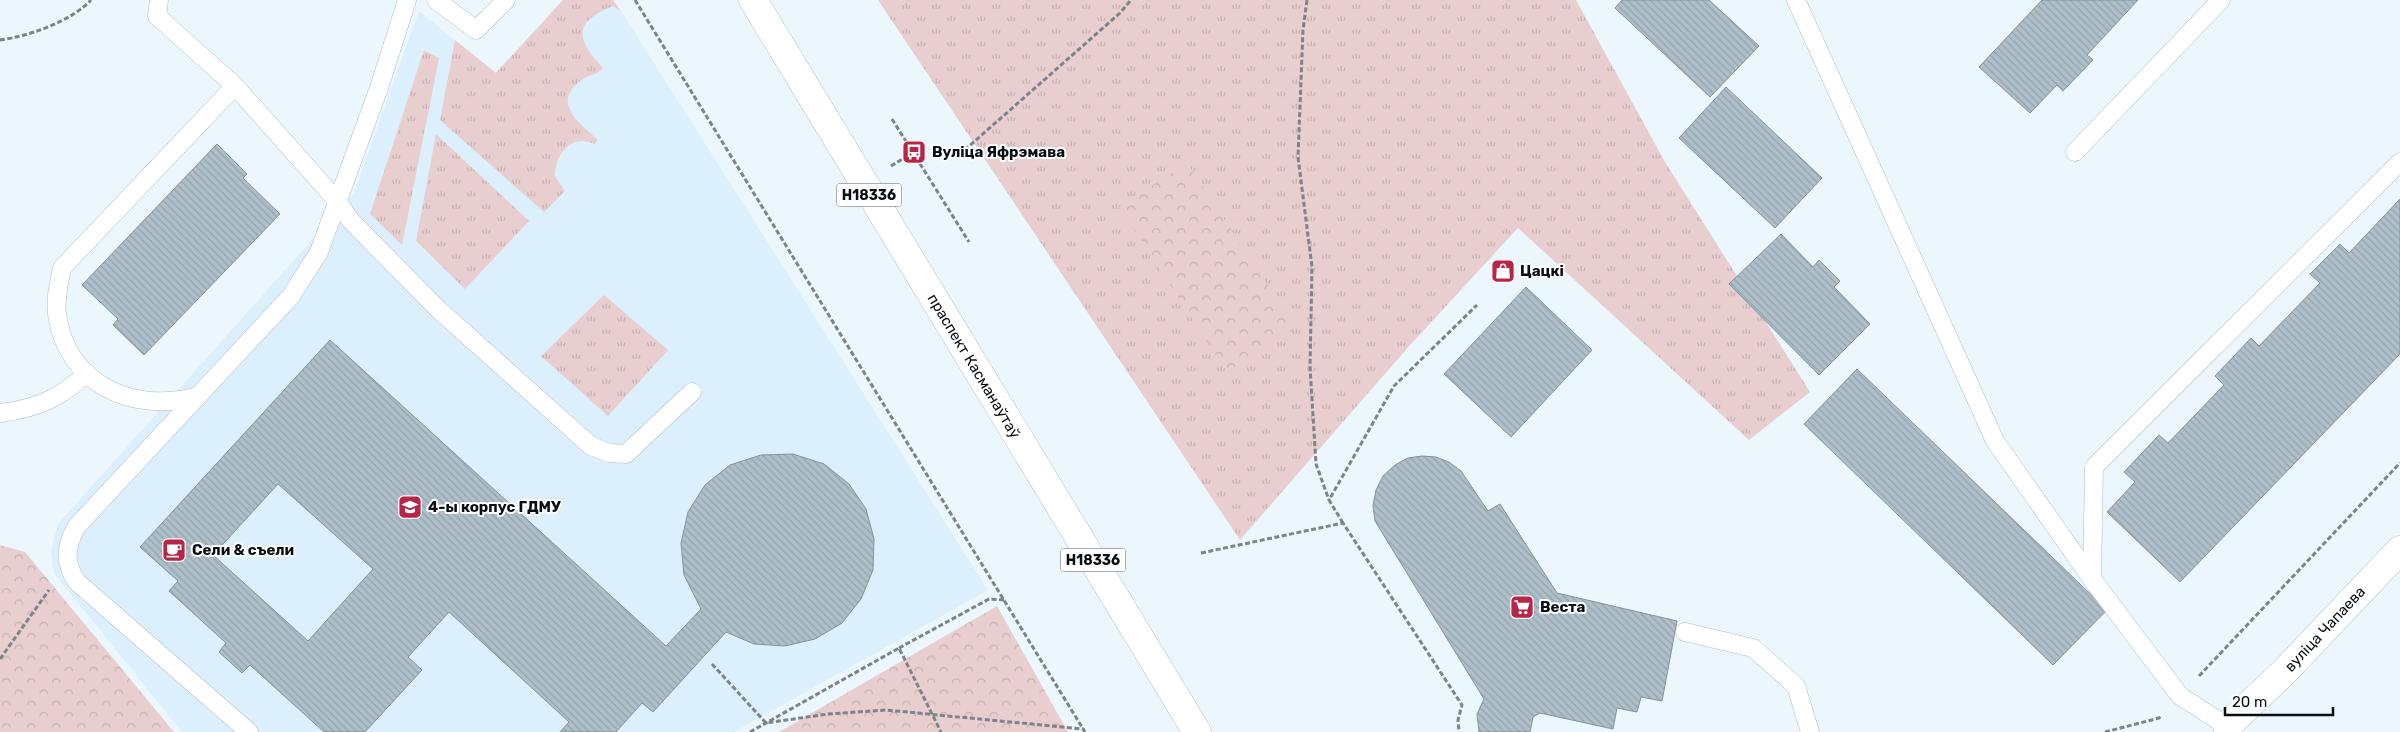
<svg xmlns="http://www.w3.org/2000/svg" width="2400" height="732" font-family="Rubik,sans-serif">
<style>
.built{fill:#dceffc}
.grass{fill:url(#grass-tufts)}
.park{fill:url(#park-crowns)}
.building{fill:url(#building-back-hatch);stroke:#83939d;fill-rule:evenodd}
.lines{fill:none;stroke-linecap:round;stroke-linejoin:round}
.lane-casing{stroke:#aebfc9;stroke-width:19}
.street-casing{stroke:#aebfc9;stroke-width:29}
.primary-casing{stroke:#aebfc9;stroke-width:29}
.path{stroke:#7c8389;stroke-width:3;stroke-dasharray:5 2.5;stroke-linecap:butt}
.lane{stroke:#fff;stroke-width:18}
.street{stroke:#fff;stroke-width:28}
.primary{stroke:#fff;stroke-width:28}
.labels{text-anchor:middle;stroke-width:4;stroke-linejoin:round;paint-order:stroke}
.shield{fill:#fff;stroke:#535659;stroke-width:1}
.shield-label{font-size:14px;font-weight:bold;fill:#090e12}
.poi-label{font-size:15px;font-weight:bold;fill:#090e12;stroke:#fff;text-anchor:start}
.street-label{font-size:15px;fill:#090e12;stroke:#fff}
</style>
<defs>
<pattern id="grass-tufts" width="24" height="20" patternUnits="userSpaceOnUse" patternTransform="scale(1.25)"><rect width="24" height="20" fill="#e8cecf"/><path d="M3 7l-1-3M5 7V3M7 7l1-3M15 17l-1-3M17 17v-4M19 17l1-3" fill="none" stroke="#c6b0b1"/></pattern>
<pattern id="park-crowns" width="20" height="18" patternUnits="userSpaceOnUse" patternTransform="scale(1.25)"><rect width="20" height="18" fill="#e8cecf"/><path d="M2 6a3 3 0 1 1 6 0M12 15a3 3 0 1 1 6 0" fill="none" stroke="#c6b0b1"/></pattern>
<pattern id="building-back-hatch" width="6" height="6" patternUnits="userSpaceOnUse" patternTransform="scale(1.25)"><rect width="6" height="6" fill="#aebfc9"/><path d="M-1 5l2 2M0 0l6 6M5-1l2 2" fill="none" stroke="#94a3ac"/></pattern>
</defs>
<rect width="100%" height="100%" fill="#ecf6fd"/>
<path class="built" d="M563 0H613L621 11 988 590 734 732H182L54 573 51 551 58 524 354 193 419 11 495 73Z"/>
<path class="grass" d="M563 0H613L621 11 613 6C571 23 577 40 603 68 597 75 590 74 583 79 550 102 578 122 598 140L594 144C571 133 555 155 555 176L565 191 544 212 440 120 455 40 496 73Z
M878 0H1576L1665 162 1810 392 1749 440 1518 228 1411 344 1240 540Z
M424 50 439 58 402 245 370 214Z
M436 134 529 221 465 289 416 241Z
M604 295 668 350 608 416 541 356Z"/>
<path class="park" d="M1187 163 1296 328 1227 372 1119 207Z
M0 545 25 552 174 732H0Z
M997 606 1068 732H779Z"/>
<path class="building" d="M1622 0H1709L1759 46 1710 97 1615 8Z
M2042 0H2138L2087 55 2093 60 2063 91 2057 85 2030 113 1979 67Z
M1726 87 1822 178 1775 228 1679 138Z
M217 144 247 174 243 178 280 214 144 355 113 325 118 319 82 285Z
M2400 199V354L2180 582 2107 512 2135 482 2124 472 2159 435 2168 443 2224 385 2215 376 2251 338 2259 346 2320 283 2310 274 2340 244 2349 253Z
M1781 234 1813 267 1819 260 1840 281 1834 287 1870 324 1819 375 1729 284Z
M1526 287 1592 350 1511 437 1444 374Z
M330 340 666 646 701 609 684 575 681 543 688 512 705 485 730 465 761 455 793 454 824 464 849 484 866 509 874 539 873 570 861 599 842 623 815 639 785 646 754 644 726 632 653 712 642 703 616 732H560L569 722 449 612 408 657 422 670 365 732H324L250 665 242 673 219 652 226 643 169 591 178 581 140 547ZM278 484 373 569 308 641 213 555Z
M1857 369 2107 610 2053 665 1804 424Z
M1422 456 1436 457 1449 462 1461 471 1488 511 1500 504 1557 593 1677 621 1662 701 1641 697 1637 712 1617 708 1613 729 1540 713 1533 717 1530 732H1479L1477 714 1484 699 1375 521 1373 506 1376 490 1383 476 1395 465 1408 458Z"/>
<g class="lines">
<g class="lane-casing">
<path id="lane" d="M159 0 157 16 235 86 338 202 351 221 439 310 591 446 609 453 626 454 692 392
M436 0 476 30 506 0
M1796 0 1995 441 2092 579 2180 696 2227 726
M2075 152 2221 0
M195 397C131 413 67 384 57 314 55 298 59 283 62 268L235 86
M0 413C35 409 61 398 87 373
M2092 579 2094 467 2400 162
M1685 632 1753 648 1796 686 1810 732
M249 732 77 582C64 563 65 546 77 526L291 296 319 252 379 88 407 0"/>
</g>
<g class="street-casing">
<path id="street" d="M2227 726 2283 673 2400 550"/>
</g>
<g class="primary-casing">
<path id="primary" d="M753 0 1197 732"/>
</g>
<path class="path" d="M635 0 1085 732
M1307 0 1303 30 1298 157 1312 267 1310 367 1316 464 1329 500
M0 40C29 36 70 22 91 0
M892 119 969 242
M959 155 1120 13 1131 0
M891 166 914 152
M1343 523 1329 500 1394 386 1477 305
M1201 553 1343 523 1462 705 1458 720 1459 732
M899 648 989 599 1005 600
M0 659 49 590
M712 664 766 723 828 714 886 710 1083 729
M2199 676 2400 463
M750 732 899 648 941 732
M2105 732 2159 718 2162 715"/>
<use href="#lane" class="lane"/>
<use href="#street" class="street"/>
<use href="#primary" class="primary"/>
</g>
<defs>
<g id="bus-square" transform="scale(1.25)"><rect x="-9" y="-9" width="18" height="18" rx="4" fill="#b72547" stroke="#fff"/><path d="M-5-6H5V4H4V6H2V4H-2V6H-4V4H-5ZM-3.5-4V0h7V-4ZM-3.5 1.2v1.5H-2V1.2ZM2 1.2v1.5H3.5V1.2Z" fill="#fff"/></g>
<g id="shop-square" transform="scale(1.25)"><rect x="-9" y="-9" width="18" height="18" rx="4" fill="#b72547" stroke="#fff"/><path d="M-5-2.5h2.3a2.7 3.5 0 0 1 5.4 0H5L5.5 6h-11ZM-1.5-2.5h3a1.5 2.3 0 0 0-3 0Z" fill="#fff"/></g>
<g id="university-square" transform="scale(1.25)"><rect x="-9" y="-9" width="18" height="18" rx="4" fill="#b72547" stroke="#fff"/><path d="M0-5L7-2L0 1L-7-2ZM-4 1L0 2.5L4 1V4Q0 6-4 4Z" fill="#fff"/></g>
<g id="cafe-square" transform="scale(1.25)"><rect x="-9" y="-9" width="18" height="18" rx="4" fill="#b72547" stroke="#fff"/><path d="M-5.5-4.5H6V0H3Q3 3.5 0 3.5H-2.5Q-5.5 3.5-5.5 0ZM3-3.2v2h1.7v-2ZM-6 4.5H4V6H-6Z" fill="#fff"/></g>
<g id="supermarket-square" transform="scale(1.25)"><rect x="-9" y="-9" width="18" height="18" rx="4" fill="#b72547" stroke="#fff"/><path d="M-6-5.5h2.5l.6 2H6L4.5 2H-2.5L-4.4-4H-6ZM-1.5 3.2a1.3 1.3 0 1 0 .1 0ZM3 3.2a1.3 1.3 0 1 0 .1 0Z" fill="#fff"/></g>
</defs>
<g fill-rule="evenodd">
<use href="#bus-square" x="914" y="152"/>
<use href="#shop-square" x="1503" y="271"/>
<use href="#university-square" x="410" y="507"/>
<use href="#cafe-square" x="174" y="550"/>
<use href="#supermarket-square" x="1522" y="607"/>
</g>
<g class="labels">
<g class="shield">
<rect x="836.5" y="183.5" width="65" height="23" rx="4"/>
<rect x="1060.5" y="548.5" width="65" height="23" rx="4"/>
</g>
<g class="shield-label">
<text x="869" y="200">Н18336</text>
<text x="1093" y="565">Н18336</text>
</g>
<g class="poi-label">
<text x="932" y="157">Вуліца Яфрэмава</text>
<text x="1520" y="276">Цацкі</text>
<text x="428" y="512">4-ы корпус ГДМУ</text>
<text x="192" y="555">Сели &amp; съели</text>
<text x="1540" y="612">Веста</text>
</g>
<g class="street-label">
<text transform="translate(974 366) rotate(59)" y="5">праспект Касманаўтаў</text>
<text transform="translate(2325 629) rotate(-47)" y="5">вуліца Чапаева</text>
</g>
</g>
<path d="M2225 707v8h108v-8" fill="none" stroke="#090e12" stroke-width="2.5"/>
<text x="2232" y="707" font-size="15" fill="#090e12" stroke="#ffffff" stroke-width="4" paint-order="stroke">20 m</text>
</svg>
